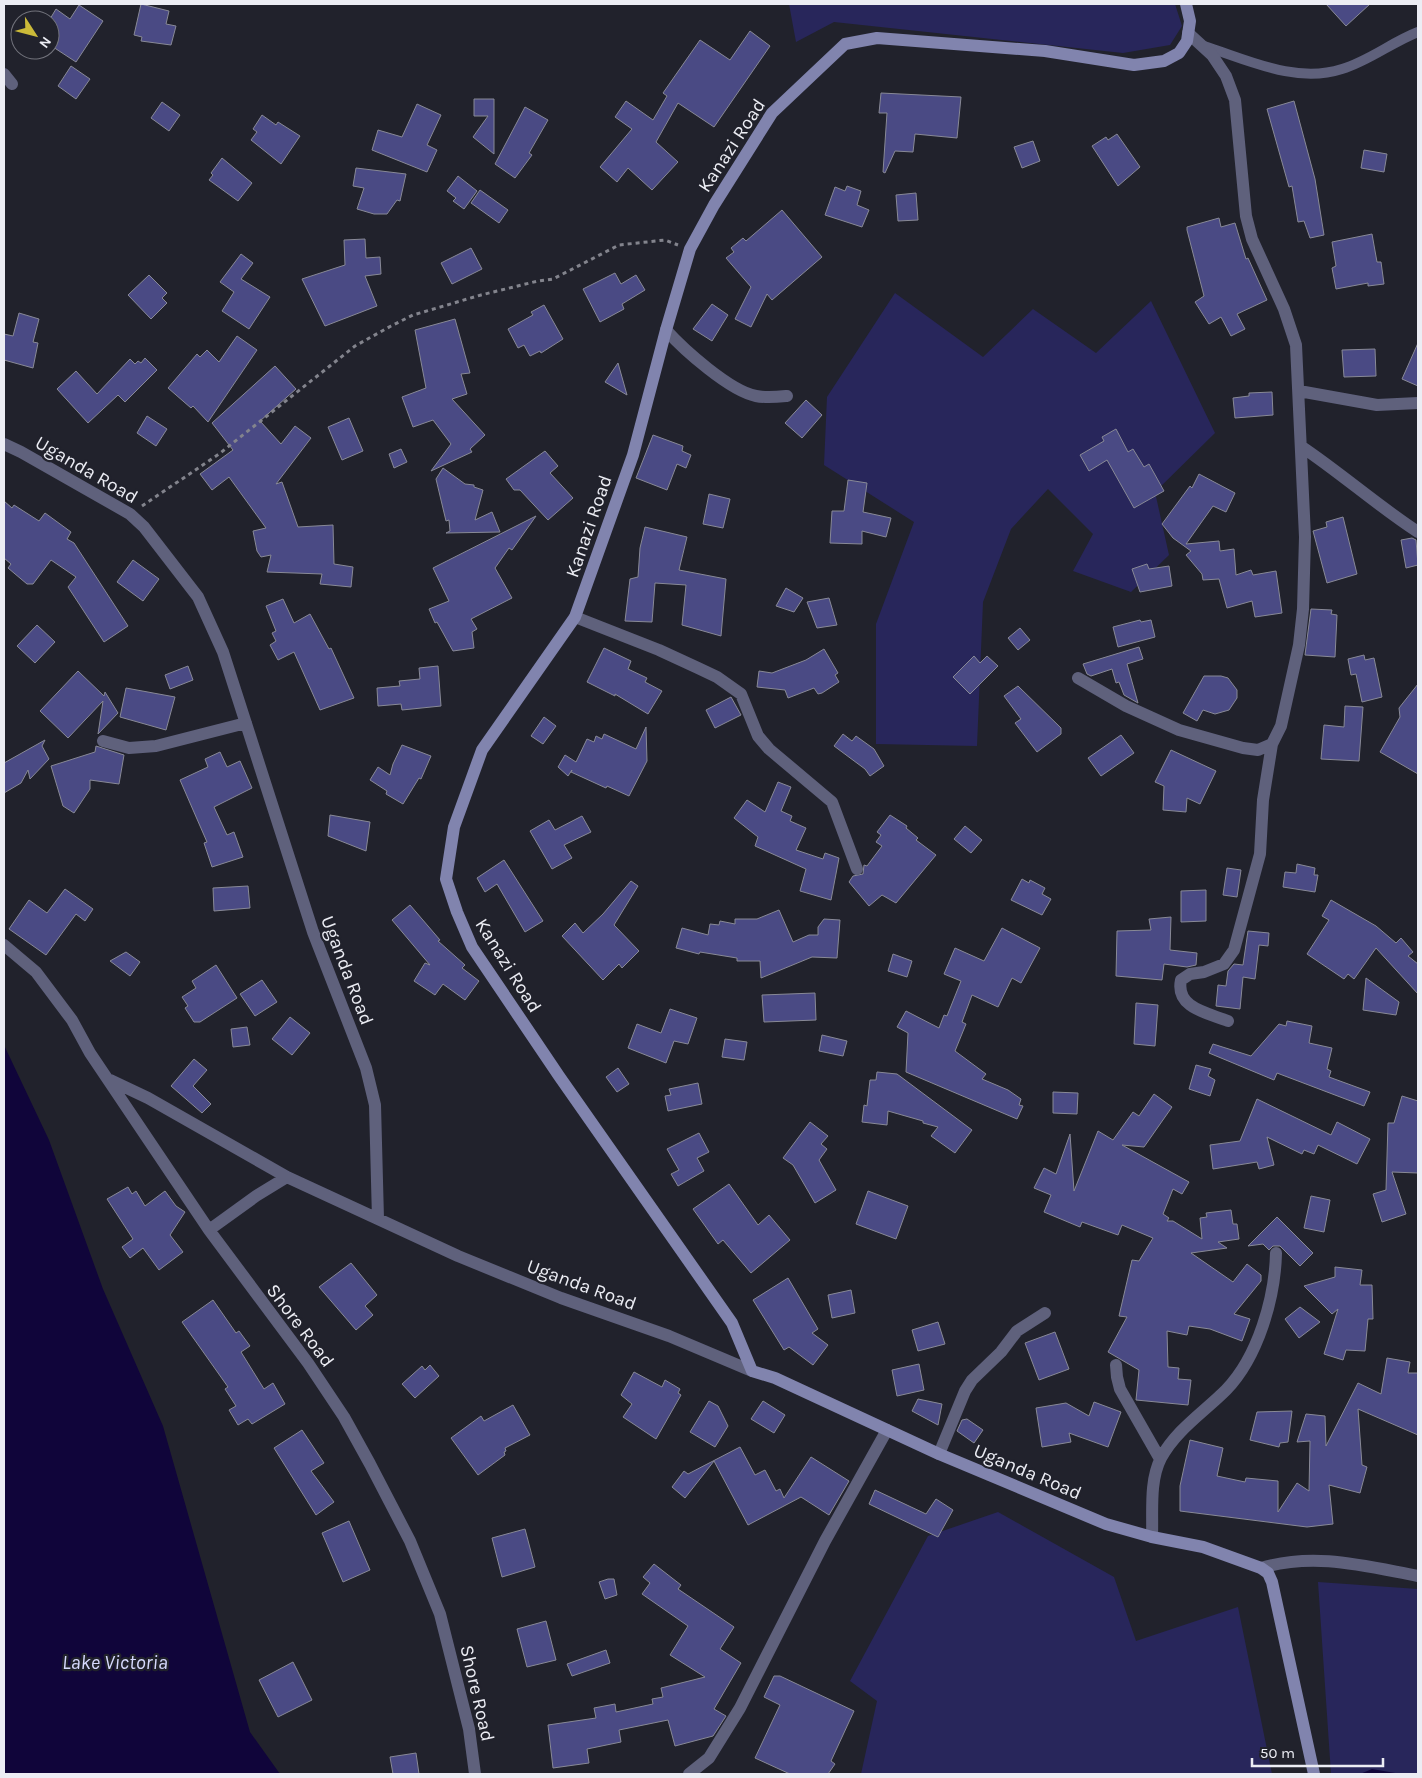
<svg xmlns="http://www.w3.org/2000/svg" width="1422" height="1778" font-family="Karla,sans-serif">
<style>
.green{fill:#28265b}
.water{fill:#10053a}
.building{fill:#4a4a84;stroke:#888996}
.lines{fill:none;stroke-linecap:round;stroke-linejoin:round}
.path{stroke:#83848d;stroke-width:3;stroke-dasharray:4 4;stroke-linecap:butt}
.lane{stroke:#5f617c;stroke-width:10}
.street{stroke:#5f617c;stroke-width:12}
.secondary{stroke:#8184ae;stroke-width:12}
.labels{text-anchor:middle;stroke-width:4.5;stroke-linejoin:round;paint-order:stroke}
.street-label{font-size:19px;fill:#ecedf4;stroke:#21222c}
.water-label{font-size:20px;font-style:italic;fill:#d7dafe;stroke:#21222c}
</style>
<rect width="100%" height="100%" fill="#21222c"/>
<path class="green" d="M789 4H1175L1182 26 1170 45 1123 53 834 22 796 42Z
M895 293 983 357 1033 309 1096 353 1151 301 1215 433 1155 492 1169 555 1131 592 1073 571 1093 534 1048 489 1011 529 983 602 977 746 876 744V624L914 522 824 465 827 397Z
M998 1512 1114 1577 1136 1641 1238 1607 1272 1774H861L877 1701 850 1681 928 1536Z
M1318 1582 1418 1589V1774H1331Z"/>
<path class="water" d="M4 1045 49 1140 103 1289 163 1426 250 1732 280 1774H4Z
M1372 1769 1401 1774H1360Z"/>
<path class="building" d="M141 4 169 11 166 24 176 26 171 45 141 41 142 37 134 35Z
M1326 4H1370L1346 26Z
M79 5 103 21 76 62 50 45V19L56 9 70 19Z
M750 31 770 46 714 127 678 103 656 142 678 162 652 190 628 168 617 182 600 167 632 129 615 117 626 101 653 120 667 96 663 93 700 40 730 60Z
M71 66 90 79 76 99 58 86Z
M881 93 961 97 957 138 915 134 913 152 895 151 885 173 883 172 887 113H879Z
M474 99H494V154L473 137 488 116H474Z
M1294 101 1315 179 1324 235 1310 238 1304 221 1298 222 1292 186 1289 187 1267 109Z
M162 102 180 115 169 131 151 118Z
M417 104 441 115 427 145 437 150 427 172 372 150 378 130 402 137Z
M525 107 548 120 529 153 532 155 515 178 495 164Z
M262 115 276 125 278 122 300 136 281 164 251 140 257 132 253 129Z
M1117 134 1140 167 1118 186 1092 146 1106 137 1108 140Z
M1033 141 1040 161 1022 168 1014 147Z
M1364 150 1387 154 1384 172 1361 168Z
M222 158 252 183 238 201 209 180 213 175 211 173Z
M356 168 406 174 400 201 397 200 387 214H374L357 209 364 188 353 186Z
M458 176 477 191 464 209 453 201 456 198 447 191Z
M847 186 861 191 857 205 869 210 862 227 825 215 835 187 845 191Z
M480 190 508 210 499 223 471 203Z
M916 193 918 220 898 221 896 195Z
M782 210 822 257 772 300 767 294 751 327 735 319 751 287 726 258 734 252 731 248 743 238 746 241Z
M1219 218 1221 227 1235 223 1246 259 1248 258 1267 300 1237 314 1245 329 1231 336 1221 317 1209 324 1195 302 1204 296 1187 230V227Z
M1372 234 1377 262H1381L1384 284 1368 286V283L1336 289 1332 268 1336 266 1332 242Z
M365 239 366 258 380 257 381 274 365 276 377 306 325 326 302 279 345 265 344 240Z
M471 248 482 269 452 284 441 263Z
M241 254 253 263 241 279 270 297 249 329 222 311 234 292 220 282Z
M615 273 621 284 636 275 645 290 622 304 624 309 600 322 583 289Z
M149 275 167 293 162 298 167 303 151 319 128 295Z
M712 304 728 315 712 341 693 329Z
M544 305 563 339 541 353 540 351 530 356 524 345 518 348 508 329 533 315 531 312Z
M19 313 39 319 33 342 38 343 33 368 4 360V334L13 336Z
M455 319 470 373 461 374 467 394 452 399 485 435 470 449 472 452 431 471 451 444 433 420 413 427 402 397 426 388 415 330Z
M237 336 257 350 208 422 193 406 191 408 168 388 197 354 200 357 207 350 219 362Z
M1418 343V386L1402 379Z
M1375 349 1376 376 1344 377 1342 350Z
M145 358 157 370 125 402 118 395 88 423 57 389 76 371 97 394 130 359 135 364 138 361 141 363Z
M618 363 627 395 605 382Z
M275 366 296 389 260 421 281 444 295 426 311 438 276 484 282 482 298 527 333 525 334 564 353 567 351 587 320 584 322 574 267 572 271 555 261 557 257 551 253 531 266 528 229 477 212 490 200 474 233 450 212 423Z
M1272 392 1273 415 1235 418 1233 398 1249 396V393Z
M806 400 822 415 802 438 785 423Z
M147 416 167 429 156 446 137 433Z
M349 418 363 451 342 460 328 427Z
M1116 429 1128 452 1133 449 1144 467 1149 464 1164 491 1134 508 1107 460 1089 471 1080 455 1104 441 1102 437Z
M653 435 683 446 682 451 691 455 686 468 677 464 667 490 636 478Z
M401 449 407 462 394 468 389 454Z
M545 451 558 466 550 473 573 498 548 520 520 490H514L506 479Z
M443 468 465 484 474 485V487L483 490 475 520 492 512 500 532 446 533 450 531 449 520 446 521 436 479Z
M1199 474 1235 493 1226 512 1213 506 1186 544 1219 541 1220 551 1234 549 1236 575 1251 570 1253 575 1276 571 1282 613 1255 617 1252 601 1227 608 1219 579 1203 580 1202 574 1186 555 1191 551 1173 538 1162 524 1190 486 1192 488Z
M848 480 867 483 863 512 891 518 886 537 862 531V544L830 543 832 511H844Z
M709 494 730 499 723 528 703 524Z
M4 501 12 508 14 505 39 521 45 513 71 532 67 539 74 543 128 626 104 642 68 587 76 577 51 560 33 584H27L8 568 11 564 4 558Z
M536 516 512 550 509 548 495 568 512 598 471 619 477 629 472 632 474 648 453 651 437 622 435 623 429 609 449 601 433 568Z
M1343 517 1357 574 1327 583 1313 531 1327 527 1326 522Z
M645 527 687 537 679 570 726 579 721 636 682 625 686 585 655 583 652 622 625 621 630 579 638 577 640 548Z
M1412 538 1416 540 1418 565 1406 568 1401 540Z
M133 560 159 579 143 601 117 582Z
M1147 564 1149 569 1169 566 1172 586 1140 592 1132 569Z
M786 588 803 598 794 612 776 606Z
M829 598 837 625 817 628 807 602Z
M283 599 294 623 310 614 329 649 331 648 354 698 320 710 294 652 278 660 270 645 276 641 272 633 276 631 266 606Z
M1311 609 1332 610 1331 614 1337 615 1335 657 1305 655Z
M1140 620 1141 622 1151 620 1155 637 1118 647 1113 627Z
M37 625 55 642 35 663 17 646Z
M1020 628 1030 640 1018 650 1008 638Z
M1139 647 1143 659 1127 664 1138 703 1124 695 1119 682 1116 683 1112 669 1091 676 1087 674 1083 664Z
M604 648 631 661 628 669 647 678 645 682 662 691 648 714 615 694V696L587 682Z
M824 649 838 673 835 675 839 682 822 693 818 694 814 688 788 698 785 690 757 687 759 671 772 673 806 660Z
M1364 655 1365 660 1374 658 1382 697 1362 702 1356 674 1351 675 1348 659Z
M974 656 980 663 987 656 998 666 970 694 953 677Z
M188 666 193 680 170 689 165 675Z
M438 666 441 706 402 710 401 704 378 706 377 688 400 686 399 681 420 679 419 668Z
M78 671 104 696 105 692 118 713 98 734 103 701 68 738 40 711Z
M1204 676H1221L1228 678 1237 690V698L1229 710 1215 714 1203 710 1197 721 1183 713Z
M1418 684V774L1380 752 1400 717 1399 708Z
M1018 686 1061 728V734L1037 752 1015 723 1021 719 1004 696Z
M126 688 175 697 166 730 120 717Z
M731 697 741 715 715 728 706 710Z
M1345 706 1363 707 1359 761 1321 759 1324 725 1344 727Z
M544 717 556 726 543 744 531 736Z
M646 727 647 761 629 796 607 786 606 788 571 772 572 770 568 776 558 767 565 755 576 762 587 739 594 742 596 736 602 739 604 734 636 749Z
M843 734 852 741 856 736 874 749 884 766 870 776 865 769 834 746Z
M1121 735 1134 753 1101 776 1088 758Z
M45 740 42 746 49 759 30 779 28 770 21 783 4 793V763Z
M402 745 431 756 421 779 419 778 403 804 386 794 387 791 370 780 378 767 390 775 393 764Z
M96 746 124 755 119 784 90 780V789L74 813 63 806 51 766 95 752Z
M1171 750 1216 771 1200 804 1187 798 1186 812 1163 810 1164 786 1155 782Z
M220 752 227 767 240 761 252 788 214 807 227 835 234 832 243 857 212 867 204 843 207 842 180 780 208 767 205 759Z
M778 782 791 787 781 811 792 816 790 821 806 828 796 850 823 859 825 853 839 858 831 900 800 891 806 869 755 846 758 837 734 818 747 800 765 812Z
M330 815 370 822 366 851 328 836Z
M890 815 907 826 906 828 918 838 916 840 936 855 896 903 882 895 869 906 849 882 853 876 863 874 864 865 867 866 882 846 876 842 881 835 877 832Z
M582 816 591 832 564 845 572 858 552 869 530 831 549 820 555 830Z
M965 826 982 840 971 853 954 839Z
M504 860 543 921 525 932 497 884 485 892 477 878Z
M1297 864 1315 868 1314 875H1318L1315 892 1283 887 1285 872 1296 873Z
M1227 868 1241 870 1237 897 1223 895Z
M1022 879 1029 883 1030 880 1045 888 1042 894 1051 899 1042 915 1011 900Z
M631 881 638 886 614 925 639 951 622 968 619 964 603 980 562 936 575 923 583 933 603 914Z
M248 886 250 908 214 911 213 888Z
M65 889 93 909 85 921 76 914 46 955 9 929 29 900 47 913Z
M1206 890V921L1181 922V891Z
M1331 900 1376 926 1396 943 1401 938 1413 952 1408 956 1418 964V994L1376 948 1354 979 1348 974 1344 979 1307 954 1329 920 1322 916Z
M410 905 440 940 438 941 465 965 462 968 479 981 465 1000 443 984 435 995 414 981 425 963 430 965 392 920Z
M779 910 793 942 809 935H818V927L824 919 840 920 837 958 812 957 761 978 760 961H737V958L700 952 699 954 676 948 682 928 708 935 710 924 719 925 720 921 735 924V919H757Z
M1171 917 1170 950 1197 953 1196 965 1187 967 1164 964 1162 980 1116 976 1117 931 1151 930 1149 919Z
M1002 928 1040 948 1021 983 1012 978 998 1007 972 995 962 1022 966 1024 955 1051 986 1074 982 1079 1008 1090 1021 1099 1019 1105 1023 1106 1017 1119 906 1072 908 1033 897 1027 906 1011 939 1028 944 1015 947 1016 961 981 944 974 955 948 984 961Z
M1248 931 1269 933 1268 946 1259 945 1255 979 1243 977 1240 1009 1216 1006 1218 985 1226 986 1228 971 1234 964 1243 965Z
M126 952 140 962 130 976 110 961Z
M893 954 912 961 907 977 888 971Z
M216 965 237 998 200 1022H194L185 1008 188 1006 182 997 196 988 192 981Z
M1366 978 1399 1002 1396 1015 1363 1010Z
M262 980 277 1002 255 1016 240 994Z
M815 993 816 1020 764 1022 762 995Z
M1136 1003 1158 1005 1155 1046 1134 1044Z
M670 1009 697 1018 688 1044 674 1041 666 1063 628 1048 637 1024 661 1033Z
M290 1017 310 1033 292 1055 272 1039Z
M1287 1021 1312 1026 1309 1043 1332 1048 1327 1069 1331 1071 1329 1077 1370 1092 1364 1106 1277 1073 1274 1080 1209 1053 1213 1044 1251 1056 1279 1024 1286 1026Z
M247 1027 250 1045 233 1047 231 1029Z
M822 1035 847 1041 843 1056 819 1051Z
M725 1039 747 1042 744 1060 722 1057Z
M194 1059 207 1070 193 1086 211 1104 202 1113 171 1086Z
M1196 1065 1211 1069 1208 1076 1215 1080 1210 1096 1189 1089Z
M618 1068 629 1084 617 1092 606 1077Z
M877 1072 897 1074 972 1130 955 1153 931 1136 938 1127 923 1123V1121L888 1111 887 1125 862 1122 864 1105 867 1106 870 1080H876Z
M698 1083 702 1104 668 1111 665 1096 671 1095 669 1089Z
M1053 1092 1078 1093 1077 1114 1053 1113Z
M1154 1094 1172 1107 1144 1147 1122 1145 1189 1182 1182 1194 1173 1189 1163 1214 1169 1218 1167 1221H1173L1202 1239 1200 1218 1207 1217 1206 1213 1231 1210 1233 1224H1237L1239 1239 1218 1242 1227 1248 1191 1253 1233 1282 1247 1264 1261 1275V1281L1234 1314 1250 1319 1242 1341 1210 1329 1189 1326 1187 1335 1167 1331 1168 1367 1179 1368 1178 1379 1191 1380 1188 1405 1136 1400 1139 1370 1108 1352 1127 1317 1119 1316 1132 1260 1139 1261 1153 1238 1122 1225 1118 1235 1082 1222 1080 1227 1044 1212 1051 1195 1034 1188 1044 1168 1056 1174 1070 1134 1074 1191 1098 1131 1113 1140 1133 1112 1139 1116Z
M1402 1096 1418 1101V1173L1392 1172 1406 1214 1382 1222 1373 1194 1386 1190 1388 1123H1394Z
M1257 1099 1331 1135 1337 1122 1370 1139 1357 1164 1318 1145 1314 1154 1304 1150 1302 1154 1267 1137 1274 1165 1259 1169 1257 1162 1213 1169 1210 1145 1240 1141Z
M810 1122 828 1136 821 1144 827 1149 819 1160 836 1190 815 1203 793 1165 783 1158Z
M699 1133 709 1152 697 1158 704 1171 678 1186 671 1174 679 1170 667 1149Z
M729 1184 758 1225 769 1215 790 1240 751 1273 723 1240 718 1244 693 1209Z
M128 1187 132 1194 136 1191 145 1206 165 1191 176 1206 185 1212 170 1235 183 1252 159 1270 143 1248 130 1258 122 1247 133 1239 107 1199Z
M868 1191 908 1206 896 1239 856 1224Z
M1311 1196 1330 1200 1324 1232 1304 1228Z
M1277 1217 1313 1253 1300 1266 1280 1246H1273L1269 1250 1263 1244 1248 1246Z
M351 1263 377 1295 365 1306 373 1315 356 1330 319 1287Z
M1335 1267 1362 1270 1360 1285H1372L1373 1319H1368L1365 1351 1346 1350 1343 1360 1324 1354 1338 1309 1332 1314 1304 1286 1335 1277Z
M788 1278 818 1329 812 1333 828 1345 813 1365 789 1347 784 1350 753 1300Z
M851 1290 855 1313 832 1318 828 1295Z
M213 1300 236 1333 239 1331 250 1346 241 1352 264 1389 273 1383 285 1404 252 1424 248 1419 238 1425 229 1410 236 1406 225 1389 228 1387 182 1322Z
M1300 1307 1320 1322 1299 1338 1285 1319Z
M938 1322 945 1344 918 1351 912 1330Z
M1055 1332 1069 1369 1039 1380 1025 1343Z
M1387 1358 1410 1362 1408 1373H1418V1435L1358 1409 1362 1465 1367 1467 1360 1493 1329 1485 1333 1524 1307 1527 1180 1511V1486L1190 1440 1223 1448 1217 1476 1245 1482 1246 1478 1278 1481V1512L1297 1483 1309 1491 1310 1441 1297 1442 1306 1414 1325 1416 1326 1446 1358 1383 1381 1394Z
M919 1364 924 1390 897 1396 892 1370Z
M430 1365 439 1376 415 1398 402 1384 422 1366 425 1370Z
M634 1372 662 1387 665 1380 680 1389 678 1393 681 1395 656 1439 623 1417 632 1404 621 1395Z
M918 1399 942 1404 938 1425 912 1411Z
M709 1401 718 1406 728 1426 715 1447 690 1432Z
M763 1401 785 1415 774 1433 751 1419Z
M1094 1402 1121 1412 1108 1447 1069 1433 1071 1442 1042 1447 1036 1408 1066 1403 1089 1416Z
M513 1405 530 1435 505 1448 506 1451 504 1452 505 1455 478 1475 451 1438 481 1416 484 1421Z
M1292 1411 1288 1442 1280 1443 1279 1447 1250 1440 1257 1412Z
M967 1419 983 1430 974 1443 957 1431 962 1420Z
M302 1430 324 1463 311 1471 334 1502 316 1515 274 1448Z
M740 1447 755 1475 765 1470 776 1491 780 1489 784 1498 811 1457 849 1481 829 1515 801 1497 748 1525 714 1461 685 1498 672 1487 684 1471 688 1474Z
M875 1490 926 1514 936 1499 953 1510 938 1537 869 1504Z
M349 1521 370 1570 343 1582 322 1533Z
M525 1529 535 1567 502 1577 492 1538Z
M654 1564 681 1585 678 1589 734 1627 720 1649 741 1663 714 1709 726 1716 713 1736 675 1746 668 1720 619 1730 621 1742 587 1749 589 1763 553 1768 548 1725 596 1718 594 1708 615 1704 616 1712 653 1704 652 1699 663 1697 661 1688 705 1677 670 1655 688 1626 642 1594 650 1583 643 1577Z
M608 1579H614L617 1595 605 1599 599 1582Z
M546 1621 556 1660 527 1667 517 1629Z
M606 1650 610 1663 572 1676 567 1664Z
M293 1662 312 1700 278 1717 259 1680Z
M774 1676H780L854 1711 831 1761 835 1764 828 1774H790L755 1758 780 1705 764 1697Z
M416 1753 419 1774H393L390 1757Z"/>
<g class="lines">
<path class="path" d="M142 506 219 454 355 346 391 326 413 315 481 295 538 281 553 279 619 245 665 240 678 245"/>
<path class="lane" d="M1204 46C1248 60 1296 84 1342 69 1369 61 1392 42 1418 32"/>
<path class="street" d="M4 74 12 84
M666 330C684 350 730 391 756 396 766 398 776 397 787 396
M1299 391 1377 405 1418 403
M4 444 21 452 130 514 144 527 198 597 223 652 313 932 366 1068 375 1105 378 1219 458 1256 561 1298 669 1336 752 1371
M1302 447C1342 474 1378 506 1418 532
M575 617 659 650 698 668 717 677 741 694 758 736 769 749 832 802 857 869
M1078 678 1126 706 1179 730 1243 748 1258 750 1272 744 1281 726 1299 645 1303 609 1305 537 1296 345 1284 309 1252 239 1246 216 1235 100 1226 76 1212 55 1188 33
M103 741 129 748 156 746 246 723
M4 945 36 972 72 1020 90 1053 209 1230 308 1363 344 1417 370 1464 410 1541 440 1614 469 1729 475 1774
M1228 1021C1208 1013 1175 1008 1181 980L1190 974 1204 972 1224 964 1234 950 1260 854 1263 800 1272 744
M110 1080 148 1098 287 1177 378 1219
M209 1230 256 1196 287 1177
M1116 1365 1117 1377 1120 1389 1160 1459
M939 1454 965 1391 972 1380 1001 1352 1017 1331 1045 1313
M1152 1537C1153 1513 1149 1481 1161 1458 1176 1430 1204 1412 1226 1390 1258 1357 1275 1298 1276 1253
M1261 1568C1315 1552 1364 1566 1418 1576
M689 1774 709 1758 740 1708 825 1541 887 1430"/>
<path class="secondary" d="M1186 4 1190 21 1187 41 1179 53 1164 61 1134 65 1045 51 877 38 845 44 772 113 714 205 690 249 666 330 633 455 575 617 482 750 454 827 446 879 457 912 472 947 559 1076 732 1323 752 1371 775 1378 939 1454 1106 1524 1152 1537 1203 1547 1261 1568 1268 1573 1272 1582 1314 1774"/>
</g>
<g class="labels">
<g class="street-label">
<text transform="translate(731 145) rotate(-57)" y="7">Kanazi Road</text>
<text transform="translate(87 469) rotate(30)" y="7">Uganda Road</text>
<text transform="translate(588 526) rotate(-71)" y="7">Kanazi Road</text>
<text transform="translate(509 965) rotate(58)" y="7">Kanazi Road</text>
<text transform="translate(348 970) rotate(69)" y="7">Uganda Road</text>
<text transform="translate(582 1284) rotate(20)" y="7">Uganda Road</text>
<text transform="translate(301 1325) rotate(53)" y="7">Shore Road</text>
<text transform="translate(1028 1471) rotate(23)" y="7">Uganda Road</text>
<text transform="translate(478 1693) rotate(77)" y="7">Shore Road</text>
</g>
<g class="water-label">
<text x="115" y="1669">Lake Victoria</text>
</g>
</g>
<rect width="1422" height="1778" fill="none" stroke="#ecedf4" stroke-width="10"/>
<g transform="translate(35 35) rotate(126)"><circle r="24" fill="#21222c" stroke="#72737c"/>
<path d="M0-4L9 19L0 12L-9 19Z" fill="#cbba39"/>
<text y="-8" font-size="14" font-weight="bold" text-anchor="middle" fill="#ecedf4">N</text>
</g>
<path d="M1252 1758v8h131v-8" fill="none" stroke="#ecedf4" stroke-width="2.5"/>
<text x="1260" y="1758" font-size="15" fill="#ecedf4" stroke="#21222c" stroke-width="4" paint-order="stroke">50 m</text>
</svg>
